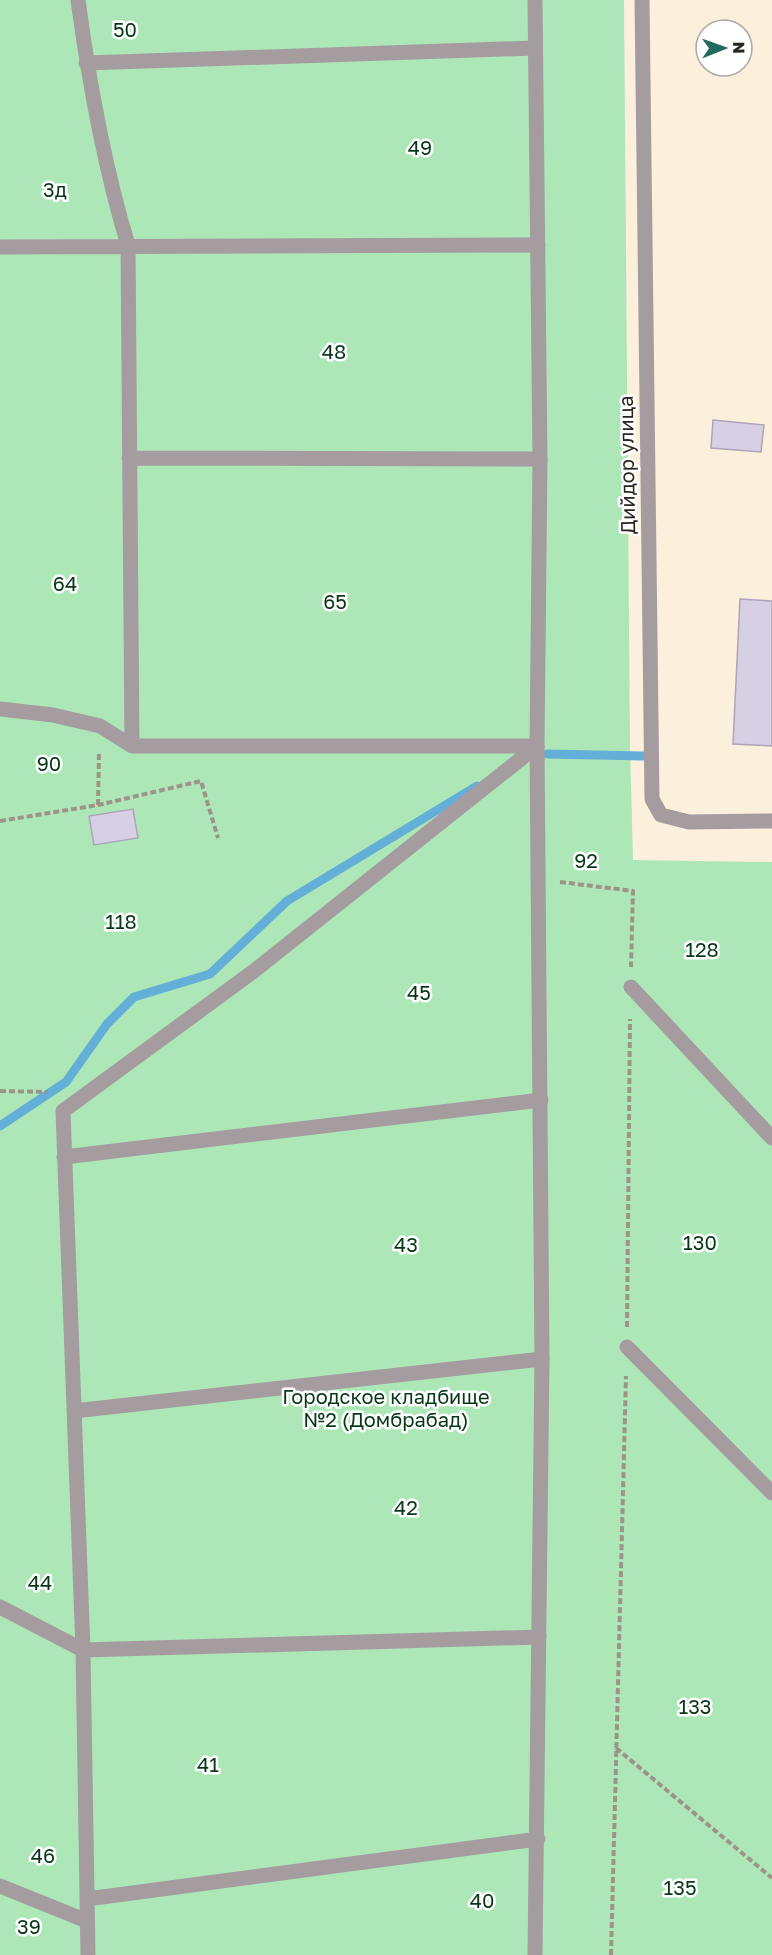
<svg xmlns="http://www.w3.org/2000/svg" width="772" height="1955" font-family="'Golos Text',sans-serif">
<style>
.green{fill:#ade7b8}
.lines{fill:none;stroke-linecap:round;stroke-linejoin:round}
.stream{stroke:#63afd7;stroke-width:9}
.building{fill:#d7cfe3;stroke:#ada5b8;stroke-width:1.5}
.path{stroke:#9d9487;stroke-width:4;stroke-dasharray:6 3;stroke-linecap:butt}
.lane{stroke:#a59ca0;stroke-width:15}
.street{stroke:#a59ca0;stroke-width:15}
.labels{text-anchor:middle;stroke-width:5;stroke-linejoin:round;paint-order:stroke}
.park-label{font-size:20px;fill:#083818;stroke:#fff}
.street-label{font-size:20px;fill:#2a251f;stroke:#fff}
</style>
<rect width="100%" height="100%" fill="#fcefdc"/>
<path class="green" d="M0 0H624L630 748 633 860 772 862V1955H0Z"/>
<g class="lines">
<path class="stream" d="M547 754 643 756
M0 1126 66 1082 107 1024 134 997 210 974 287 901 477 786"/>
</g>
<path class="building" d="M713 420 764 425 761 452 711 448Z
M740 599 772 601V746L733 744Z
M133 809 138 838 94 845 89 816Z"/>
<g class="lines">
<path class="path" d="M98 805 99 752
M0 821 98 805 201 781 218 838
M560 882 633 891 631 967
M0 1091 48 1092
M627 1327 630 1019
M616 1748 772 1878
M611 1955 626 1376"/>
<path class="lane" d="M78 0C89 82 104 166 128 245L132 746
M86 63 535 48
M0 247 538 245
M129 458 540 459
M0 709 53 715 100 726 132 746H537
M631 987 772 1138
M64 1157 541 1100
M627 1347 772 1493
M74 1411 542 1359
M0 1607 83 1650 539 1637
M0 1886 87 1921
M87 1899 538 1839
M88 1955 83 1650 63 1111 254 971 537 746"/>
<path class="street" d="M535 0 540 459 537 746 542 1359 535 1955
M642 0 652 799 661 815 689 822 772 821"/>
</g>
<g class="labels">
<g class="park-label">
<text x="125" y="37">50</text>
<text x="420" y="155">49</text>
<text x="55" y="197">3д</text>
<text x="334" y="359">48</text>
<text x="65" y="591">64</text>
<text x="335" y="609">65</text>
<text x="49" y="771">90</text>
<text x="586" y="868">92</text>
<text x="121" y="929">118</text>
<text x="702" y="957">128</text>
<text x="419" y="1000">45</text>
<text x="700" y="1250">130</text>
<text x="406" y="1252">43</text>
<text x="386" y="1404">Городское кладбище<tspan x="386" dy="23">№2 (Домбрабад)</tspan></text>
<text x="406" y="1515">42</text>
<text x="40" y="1590">44</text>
<text x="695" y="1714">133</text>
<text x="208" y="1772">41</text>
<text x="43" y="1863">46</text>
<text x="680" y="1895">135</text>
<text x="482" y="1908">40</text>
<text x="29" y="1934">39</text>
</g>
<g class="street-label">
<text transform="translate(627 465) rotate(-91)" y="7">Дийдор улица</text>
</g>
</g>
<g transform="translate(724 48) rotate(89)"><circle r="28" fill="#ffffff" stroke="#aaa8a5" stroke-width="1.5"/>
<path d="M0-4.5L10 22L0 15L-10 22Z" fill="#226a60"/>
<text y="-9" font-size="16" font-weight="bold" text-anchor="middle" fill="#2a251f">N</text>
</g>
</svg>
